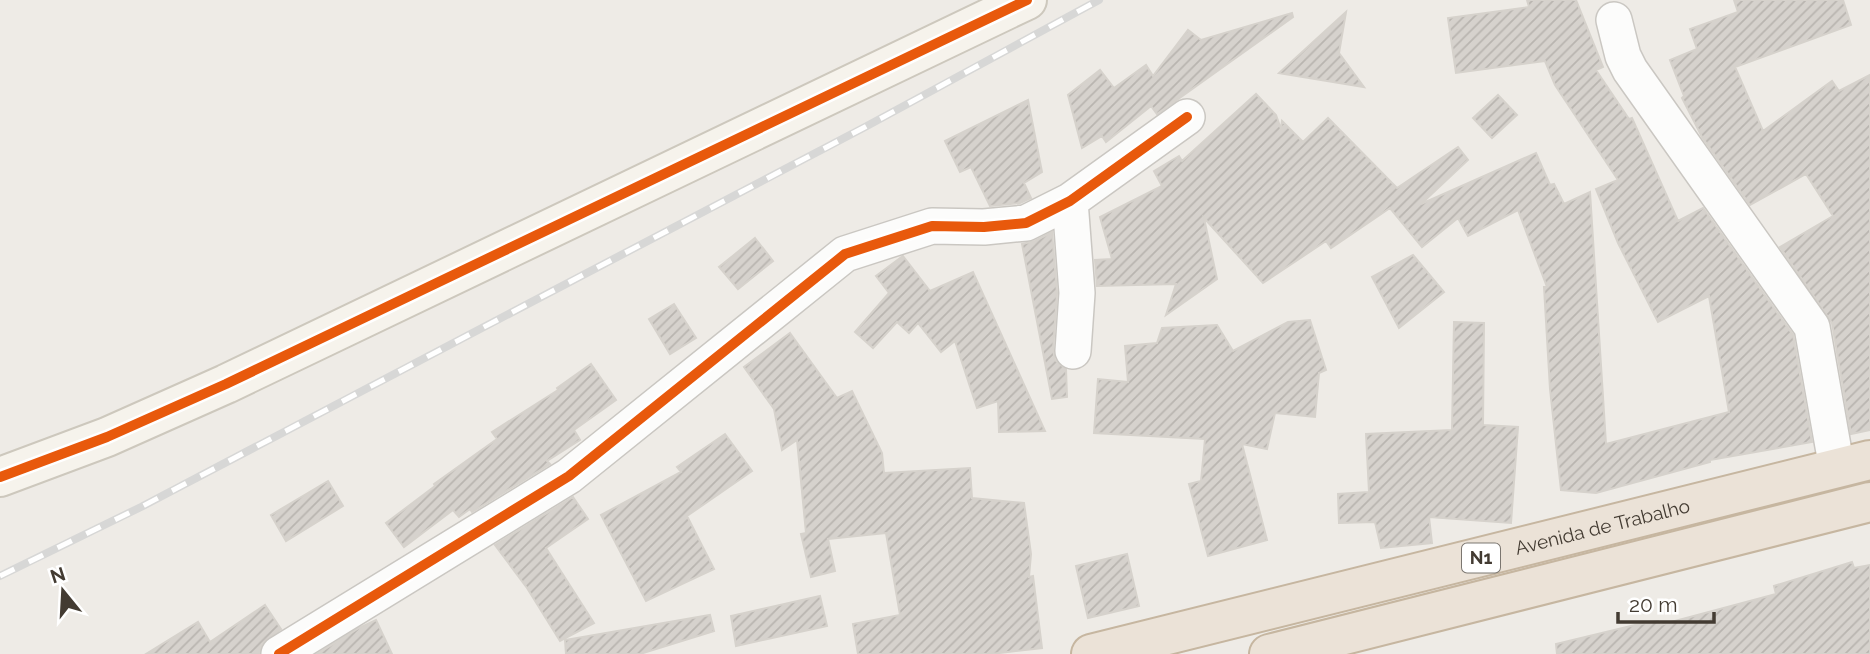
<svg xmlns="http://www.w3.org/2000/svg" width="1870" height="654" font-family="Raleway,sans-serif">
<style>
.building{fill:url(#building-hatch);stroke:#d6d2cc;stroke-width:2}
.lines{fill:none;stroke-linecap:round;stroke-linejoin:round}
.street-casing{stroke:#cac7c2;stroke-width:38}
.secondary-casing{stroke:#cdc8bd;stroke-width:42}
.highway-casing{stroke:#c6b6a0;stroke-width:42}
.street{stroke:#fcfcfb;stroke-width:35}
.secondary{stroke:#f6f3ec;stroke-width:38}
.highway{stroke:#ebe2d7;stroke-width:38}
.rail-casing{stroke:#d7d7d6;stroke-width:8}
.rail{stroke:#fff;stroke-width:5;stroke-dasharray:16;stroke-linecap:butt}
.cycleway-casing{stroke:#fff;stroke-width:15}
.cycleway{stroke:#e8590c;stroke-width:10}
.labels{text-anchor:middle;stroke-width:5;stroke-linejoin:round;paint-order:stroke}
.shield{fill:#fff;stroke:#7b7670;stroke-width:2}
.shield-label{font-size:18px;font-weight:bold;fill:#433b32}
.street-label{font-size:19px;fill:#433b32;stroke:#fff}
</style>
<defs>
<pattern id="building-hatch" width="6" height="6" patternUnits="userSpaceOnUse" patternTransform="scale(1.75)"><rect width="6" height="6" fill="#d6d2cd"/><path d="M-1 1l2-2M0 6l6-6M5 7l2-2" fill="none" stroke="#b9b5b0"/></pattern>
</defs>
<rect width="100%" height="100%" fill="#eeebe6"/>
<path class="building" d="M1527 0H1576L1603 67 1596 70 1629 119 1632 118 1678 221 1703 208 1793 335 1812 442 1710 460V462L1596 493 1561 490 1550 389 1544 287H1547L1518 210 1468 236 1458 218 1422 247 1390 208 1331 248 1326 241 1263 283 1204 218 1217 279 1166 315 1176 284 1097 286 1095 260 1112 259 1100 217 1162 186 1154 171 1179 156 1182 161 1256 94 1276 115 1281 129 1282 121 1303 142 1328 118 1397 188 1458 147 1468 160 1421 204 1536 153 1550 185 1554 184 1564 204 1590 192 1606 444 1729 412 1709 296 1658 322 1618 243 1596 189 1618 180 1555 85 1545 61 1456 73 1448 18 1529 7Z
M1734 0H1843L1851 25 1735 67 1763 131 1832 81 1839 91 1870 75V430L1851 434 1832 323 1780 247 1833 216 1806 174 1750 205 1702 137 1682 98 1684 96 1670 60 1697 49 1690 29 1738 12Z
M1346 12 1339 53 1364 87 1279 73Z
M1292 13 1293 17 1157 114 1151 106 1106 142 1102 136 1082 148 1068 95 1100 70 1114 88 1146 65 1153 76 1188 30 1201 40Z
M1498 95 1517 115 1492 138 1473 118Z
M1028 100 1042 172 1024 183 1031 198 1020 203 990 206 971 167 960 172 945 141Z
M1052 232 1057 293 1053 350 1055 360 1066 369 1067 397 1052 399 1022 244 1035 241Z
M755 238 773 261 738 289 719 267Z
M1413 255 1444 292 1399 328 1372 277Z
M903 256 930 291 973 272 1045 431 999 432 998 401 977 408 955 341 941 352 918 323 909 333 897 322 873 348 855 332 889 293 876 276Z
M674 304 696 338 670 354 649 319Z
M1310 320 1326 370 1319 373 1315 417 1275 413 1267 449 1242 444 1267 540 1208 556 1189 484 1201 481 1205 439 1094 433 1098 379 1128 382 1125 346 1157 343 1162 328 1217 325 1233 351 1288 322Z
M1454 322 1484 323 1483 425 1518 427 1511 523 1429 517 1432 543 1381 548 1375 522 1339 523 1338 494 1369 492 1366 434 1452 430Z
M790 333 837 398 852 391 882 453 884 473 970 468 972 498 1024 503 1031 554 1029 577 1033 576 1042 648 991 654H858L853 624 900 615 886 533 828 539 835 571 811 577 801 534 806 533 797 440 782 450 774 409 744 367Z
M591 364 616 400 574 430 580 440 547 461 550 464 472 512 470 509 459 517 453 510 404 547 386 523 435 486 434 484 497 439 492 432 558 390 557 388Z
M725 434 752 471 687 516 714 569 646 601 601 515 681 472 677 467Z
M328 481 343 506 286 541 271 515Z
M573 497 588 519 546 548 594 623 560 641 527 588 495 545Z
M1127 554 1139 606 1088 618 1076 566Z
M1852 562 1854 568 1870 565V654H1557L1556 644 1635 625 1658 621 1660 625 1776 594 1774 586Z
M820 596 827 626 736 646 731 616Z
M265 605 281 629 262 644 259 654H146L198 622 210 642Z
M710 615 714 631 640 654H566L565 640Z
M376 620 392 654H317L359 628Z"/>
<g class="lines">
<g class="street-casing">
<path id="street" d="M1614 20 1623 56 1630 70 1812 327 1837 469
M1070 201 1077 293 1073 351
M279 654 569 476 845 254 932 226 984 227 1026 223 1070 201 1187 117"/>
</g>
<g class="secondary-casing">
<path id="secondary" d="M0 477 107 437 226 384 1027 0"/>
</g>
<g class="highway-casing">
<g id="highway">
<path id="s1" d="M1091 654 1870 460"/>
<path d="M1269 654 1870 502"/>
</g>
</g>
<use href="#street" class="street"/>
<use href="#secondary" class="secondary"/>
<use href="#highway" class="highway"/>
<g class="rail-casing">
<path id="rail" d="M0 576 141 507 865 127 1099 0"/>
</g>
<use href="#rail" class="rail"/>
<g class="cycleway-casing">
<path id="cycleway" d="M0 477 107 437 226 384 1027 0
M279 654 569 476 845 254 932 226 984 227 1026 223 1070 201 1187 117"/>
</g>
<use href="#cycleway" class="cycleway"/>
</g>
<g class="labels">
<rect class="shield" x="1462" y="543.5" width="38" height="29" rx="5"/>
<g class="shield-label">
<text x="1481" y="564">N1</text>
</g>
<g class="street-label">
<text dy="7" stroke="none"><textPath href="#s1" startOffset="527">Avenida de Trabalho</textPath></text>
</g>
</g>
<g transform="translate(63 591) rotate(342)" stroke="#ffffff" stroke-width="5" paint-order="stroke">
<path d="M0-5L12 26L0 18L-12 26Z" fill="#433b32"/>
<text y="-10" font-size="19" font-weight="bold" text-anchor="middle" fill="#433b32">N</text>
</g>
<path d="M1618 612v10h96v-10" fill="none" stroke="#433b32" stroke-width="3.5"/>
<text x="1629" y="612" font-size="21" fill="#433b32" stroke="#ffffff" stroke-width="5" paint-order="stroke">20 m</text>
</svg>
